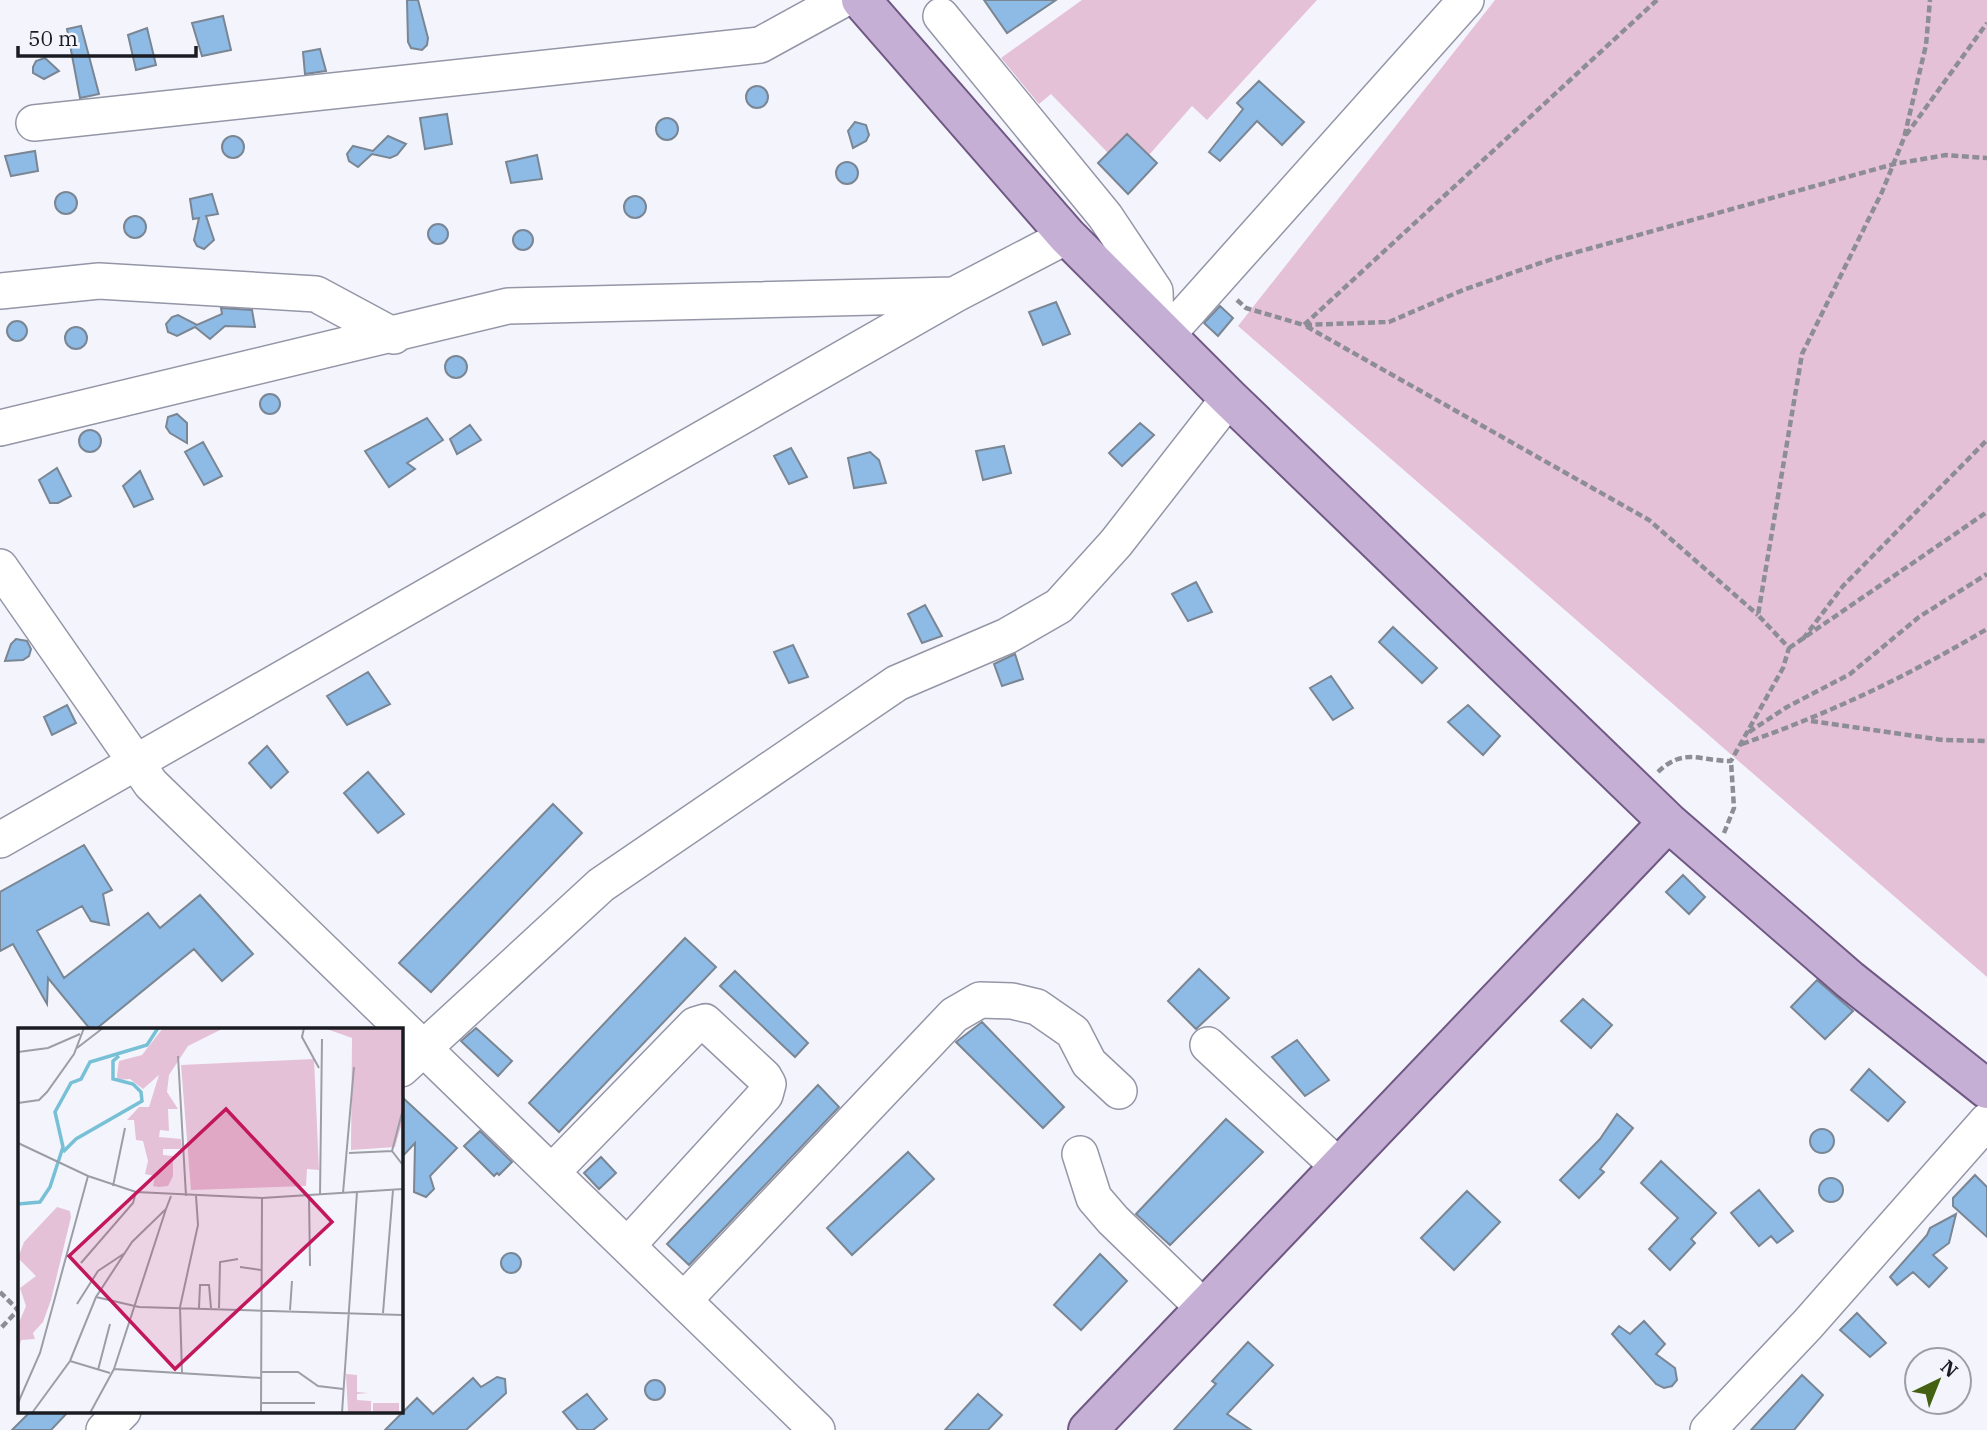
<svg xmlns="http://www.w3.org/2000/svg" width="1987" height="1430" font-family="'IBM Plex Serif',serif">
<style>
.green{fill:#e5c1d7}
.building{fill:#8ebae6;stroke:#7a8693;stroke-width:2}
.lines{fill:none;stroke-linecap:round;stroke-linejoin:round}
.minor-casing{stroke:#9496a7;stroke-width:38}
.major-casing{stroke:#705884;stroke-width:42}
.path{stroke:#8d8e95;stroke-width:4.5;stroke-dasharray:7 3.5;stroke-linecap:butt}
.minor{stroke:#fff;stroke-width:35}
.major{stroke:#c5afd5;stroke-width:38}
.inset-river{fill:none;stroke:#77c0d6;stroke-width:3.5}
.inset-road{fill:none;stroke:#9d9ea5;stroke-width:2}
.view{fill:#c2185b;fill-opacity:0.15;stroke:#c2185b;stroke-width:3.5}
.inset-edge{fill:none;stroke:#1b1c22;stroke-width:3.5}
</style>
<rect width="100%" height="100%" fill="#f4f5fc"/>
<path class="green" d="M1082 0H1317L1207 120 1192 106 1149 155 1127 134 1108 153 1051 94 1039 104 1001 58Z
M1495 0H1987V977L1238 326Z"/>
<path class="building" d="M407 0H418L428 38 427 45 422 50 411 48 408 42Z
M984 0H1056L1007 33Z
M223 16 231 50 202 56 192 23Z
M81 26 99 94 80 98 67 29Z
M147 28 156 65 136 70 128 35Z
M320 49 326 71 305 74 303 52Z
M45 58 59 71 44 79 33 73V67L36 61Z
M1259 81 1304 122 1282 145 1257 121 1220 161 1209 152 1243 109 1237 103Z
M746 97a11 11 0 1 1 22 0a11 11 0 1 1-22 0Z
M447 114 452 144 425 149 420 118Z
M656 129a11 11 0 1 1 22 0a11 11 0 1 1-22 0Z
M855 122 866 125 869 135 866 141 853 148 848 131Z
M1127 134 1157 163 1128 194 1098 163Z
M388 136 406 144 397 155 390 158 372 154 358 167 349 161 347 154 353 146 373 151Z
M222 147a11 11 0 1 1 22 0a11 11 0 1 1-22 0Z
M35 151 38 171 11 176 5 156Z
M537 155 542 179 511 183 506 162Z
M836 173a11 11 0 1 1 22 0a11 11 0 1 1-22 0Z
M55 203a11 11 0 1 1 22 0a11 11 0 1 1-22 0Z
M212 194 218 214 206 216 214 240 204 249 197 246 194 240 199 218 193 219 190 199Z
M624 207a11 11 0 1 1 22 0a11 11 0 1 1-22 0Z
M124 227a11 11 0 1 1 22 0a11 11 0 1 1-22 0Z
M428 234a10 10 0 1 1 20 0a10 10 0 1 1-20 0Z
M513 240a10 10 0 1 1 20 0a10 10 0 1 1-20 0Z
M1056 302 1070 334 1043 345 1029 312Z
M1220 306 1233 318 1218 336 1204 323Z
M221 308 252 310 255 327 225 326 210 339 195 327 177 336 168 332 166 324 172 317 178 315 197 325 222 314Z
M7 331a10 10 0 1 1 20 0a10 10 0 1 1-20 0Z
M65 338a11 11 0 1 1 22 0a11 11 0 1 1-22 0Z
M445 367a11 11 0 1 1 22 0a11 11 0 1 1-22 0Z
M260 404a10 10 0 1 1 20 0a10 10 0 1 1-20 0Z
M177 414 187 423V443L170 433 166 427 168 417Z
M427 418 443 440 407 463 415 469 389 487 365 451Z
M1140 423 1154 435 1122 466 1109 453Z
M470 425 481 440 457 454 450 439Z
M79 441a11 11 0 1 1 22 0a11 11 0 1 1-22 0Z
M203 442 222 476 204 485 185 452Z
M1004 446 1011 473 983 480 976 451Z
M791 448 807 477 789 484 774 456Z
M870 452 879 460 886 483 854 488 848 458Z
M57 468 71 496 58 503H50L39 480Z
M140 471 153 499 134 507 123 486Z
M1196 582 1212 612 1188 621 1172 594Z
M925 605 942 636 922 643 908 614Z
M1393 627 1437 668 1422 683 1379 642Z
M16 639 27 641 31 649 29 656 23 660 5 661 11 644Z
M793 645 808 677 789 683 774 652Z
M1015 654 1023 679 1002 686 994 664Z
M368 672 390 704 347 725 327 696Z
M1331 676 1353 708 1333 720 1310 688Z
M67 705 76 723 52 735 44 717Z
M1468 705 1500 736 1483 755 1448 722Z
M267 746 288 772 271 788 249 763Z
M368 772 404 814 378 833 344 793Z
M553 804 582 833 431 992 399 963Z
M84 845 112 890 103 894 109 925 91 921 82 906 37 931 64 978 148 913 160 928 200 895 253 954 222 981 194 949 96 1029H90L48 978 47 1004 13 944 0 951V892Z
M1683 875 1705 897 1689 914 1666 892Z
M685 938 716 967 559 1132 529 1103Z
M1199 969 1229 998 1196 1029 1168 1001Z
M735 971 808 1043 795 1057 720 986Z
M1817 980 1853 1011 1825 1039 1791 1007Z
M1583 999 1612 1025 1591 1048 1561 1021Z
M982 1022 1064 1107 1043 1128 956 1042Z
M476 1028 512 1061 498 1076 461 1041Z
M1297 1040 1329 1080 1305 1096 1272 1057Z
M1869 1069 1905 1102 1888 1121 1851 1090Z
M818 1085 839 1107 689 1265 667 1244Z
M401 1096 457 1148 430 1176 434 1189 426 1197 414 1192 415 1143 401 1158Z
M1617 1114 1633 1128 1600 1169 1604 1172 1579 1198 1560 1180 1600 1139Z
M1226 1119 1263 1152 1170 1245 1136 1214Z
M1810 1141a12 12 0 1 1 24 0a12 12 0 1 1-24 0Z
M480 1131 512 1162 499 1175 497 1173 494 1176 464 1146Z
M908 1152 934 1179 852 1255 827 1228Z
M601 1157 616 1173 599 1189 584 1173Z
M1661 1161 1716 1213 1691 1239 1695 1243 1670 1270 1649 1249 1678 1218 1641 1183Z
M1975 1175 1987 1187V1237L1953 1206V1198Z
M1819 1190a12 12 0 1 1 24 0a12 12 0 1 1-24 0Z
M1759 1190 1793 1231 1777 1243 1771 1236 1759 1246 1731 1213Z
M1467 1191 1500 1222 1454 1270 1421 1238Z
M1956 1214 1949 1243 1933 1255 1947 1268 1929 1287 1913 1272 1897 1285 1890 1277 1927 1235 1930 1228Z
M501 1263a10 10 0 1 1 20 0a10 10 0 1 1-20 0Z
M1100 1254 1127 1281 1081 1330 1054 1305Z
M1857 1313 1886 1343 1870 1357 1840 1330Z
M1644 1321 1665 1344 1656 1354 1675 1368 1677 1380 1672 1386 1664 1388 1656 1384 1612 1334 1619 1326 1630 1334Z
M1248 1342 1273 1365 1227 1414 1251 1430H1174L1216 1384 1212 1381Z
M1802 1375 1823 1395 1794 1430H1751Z
M497 1377 505 1379 506 1393 466 1430H385L417 1398 433 1414 473 1378 481 1387Z
M645 1390a10 10 0 1 1 20 0a10 10 0 1 1-20 0Z
M587 1394 607 1419 593 1430H578L563 1412Z
M978 1394 1002 1415 988 1430H945Z
M31 1411H69L51 1430H12Z"/>
<g class="lines">
<g class="minor-casing">
<path id="minor" d="M941 16 1105 216 1155 291 1156 324
M34 123 760 45 842 0
M0 291 99 281 316 294 394 336
M1167 335 1466 0
M0 428 508 306 954 295 1067 236
M0 567 151 784 817 1430
M0 840 954 295
M1208 1045 1339 1167
M401 1069 601 885 897 683 1007 636 1059 606 1116 543 1229 398
M1080 1154 1094 1198 1113 1220 1204 1308
M552 1172 695 1025 705 1022 764 1077 768 1084 765 1095 628 1245
M684 1300 954 1015 980 1000 1012 1001 1037 1007 1073 1032 1089 1063 1119 1091
M104 1430 123 1411
M1708 1430 1808 1324 1987 1121"/>
</g>
<g class="major-casing">
<path id="major" d="M861 0 1067 236 1229 398 1668 822 1850 980 1987 1089
M1088 1430 1668 822"/>
</g>
<path class="path" d="M1657 0 1304 325 1649 520 1758 615
M1906 135 1987 23
M1237 300 1246 308 1304 325 1389 322 1463 290 1552 259 1894 164 1946 155 1987 158
M1803 639 1843 586 1987 440
M1789 648 1987 512
M1811 721 1943 740 1987 741
M1749 732 1787 707 1850 674 1919 617 1987 574
M1742 744C1831 713 1906 677 1987 629
M1658 772C1684 747 1699 761 1731 761L1783 668 1789 648 1758 615 1802 354 1882 192 1904 138 1926 45 1930 0
M1724 833 1734 808 1731 761
M0 1292 18 1310 0 1329"/>
<use href="#minor" class="minor"/>
<use href="#major" class="major"/>
</g>
<g transform="translate(18 1028)">
<rect width="385" height="385" fill="#f4f5fc"/>
<path d="M145 0H206L170 18 151 47 149 64 160 81H150L151 103 142 102 141 109 163 111 164 121H145V127L155 128V148L150 158 141 159 135 158 137 148 127 146 130 133 125 113 118 112 116 92H109L121 79H131L141 47 125 61 112 51 99 52V47L101 33 124 27ZM385 0V91L377 119 333 122 334 10 306 0ZM296 31 301 142 289 141 288 158 173 162 163 37ZM39 179 52 183 53 189 33 272 25 294 15 305 17 311 3 312 0 324V297L8 278 2 260 18 248 0 230 6 214ZM328 346 339 347V364L350 365 339 366V372L353 373V385H330ZM355 375H381V385H355Z" fill="#e5c1d7"/>
<path class="inset-river" d="M45 124 58 111 124 73 123 64 115 56 95 51V33L101 28M0 176 22 174 32 159 45 119 37 84 53 55 63 51 72 34 129 17 140 0"/>
<path class="inset-road" d="M286 0 284 9 301 40M59 20 85 0M0 24 30 20 62 6M160 28 168 168M0 75 21 72 29 64 56 26 66 0M0 115 70 148 118 164 244 170 385 161M374 123 385 81M331 125 374 123 384 136M95 158 107 100M325 165 336 39M291 167 292 238M302 167 304 11M148 181 96 341 243 350M63 235 115 175 118 164M222 239 243 242M78 269 121 279 385 287M59 276 80 243 107 225M181 280 182 257H191L193 280M201 280 202 234 220 231M272 282 274 253M365 285 375 162M52 333 92 345M80 342 92 296M243 344H280L300 358 325 361M164 345 162 279 180 197 178 168M0 375 22 325 70 148M243 375H297M14 385 52 333 78 269 114 214 148 181 153 168M72 385 96 341M243 385 244 170M324 385 339 164"/>
<path class="view" d="M208 81 314 194 157 341 51 228Z"/>
<rect width="385" height="385" class="inset-edge"/>
</g>
<g transform="translate(1938 1381) rotate(43)"><circle r="33" fill="#f4f5fc" stroke="#9d9ea5" stroke-width="2"/>
<path d="M0-5L12 26L0 18L-12 26Z" fill="#446112"/>
<text y="-10" font-size="19" font-weight="bold" text-anchor="middle" fill="#1b1c22">N</text>
</g>
<path d="M18 46v10h178v-10" fill="none" stroke="#1b1c22" stroke-width="3.5"/>
<text x="28" y="46" font-size="21" fill="#1b1c22" stroke="#f4f5fc" stroke-width="5" paint-order="stroke">50 m</text>
</svg>
